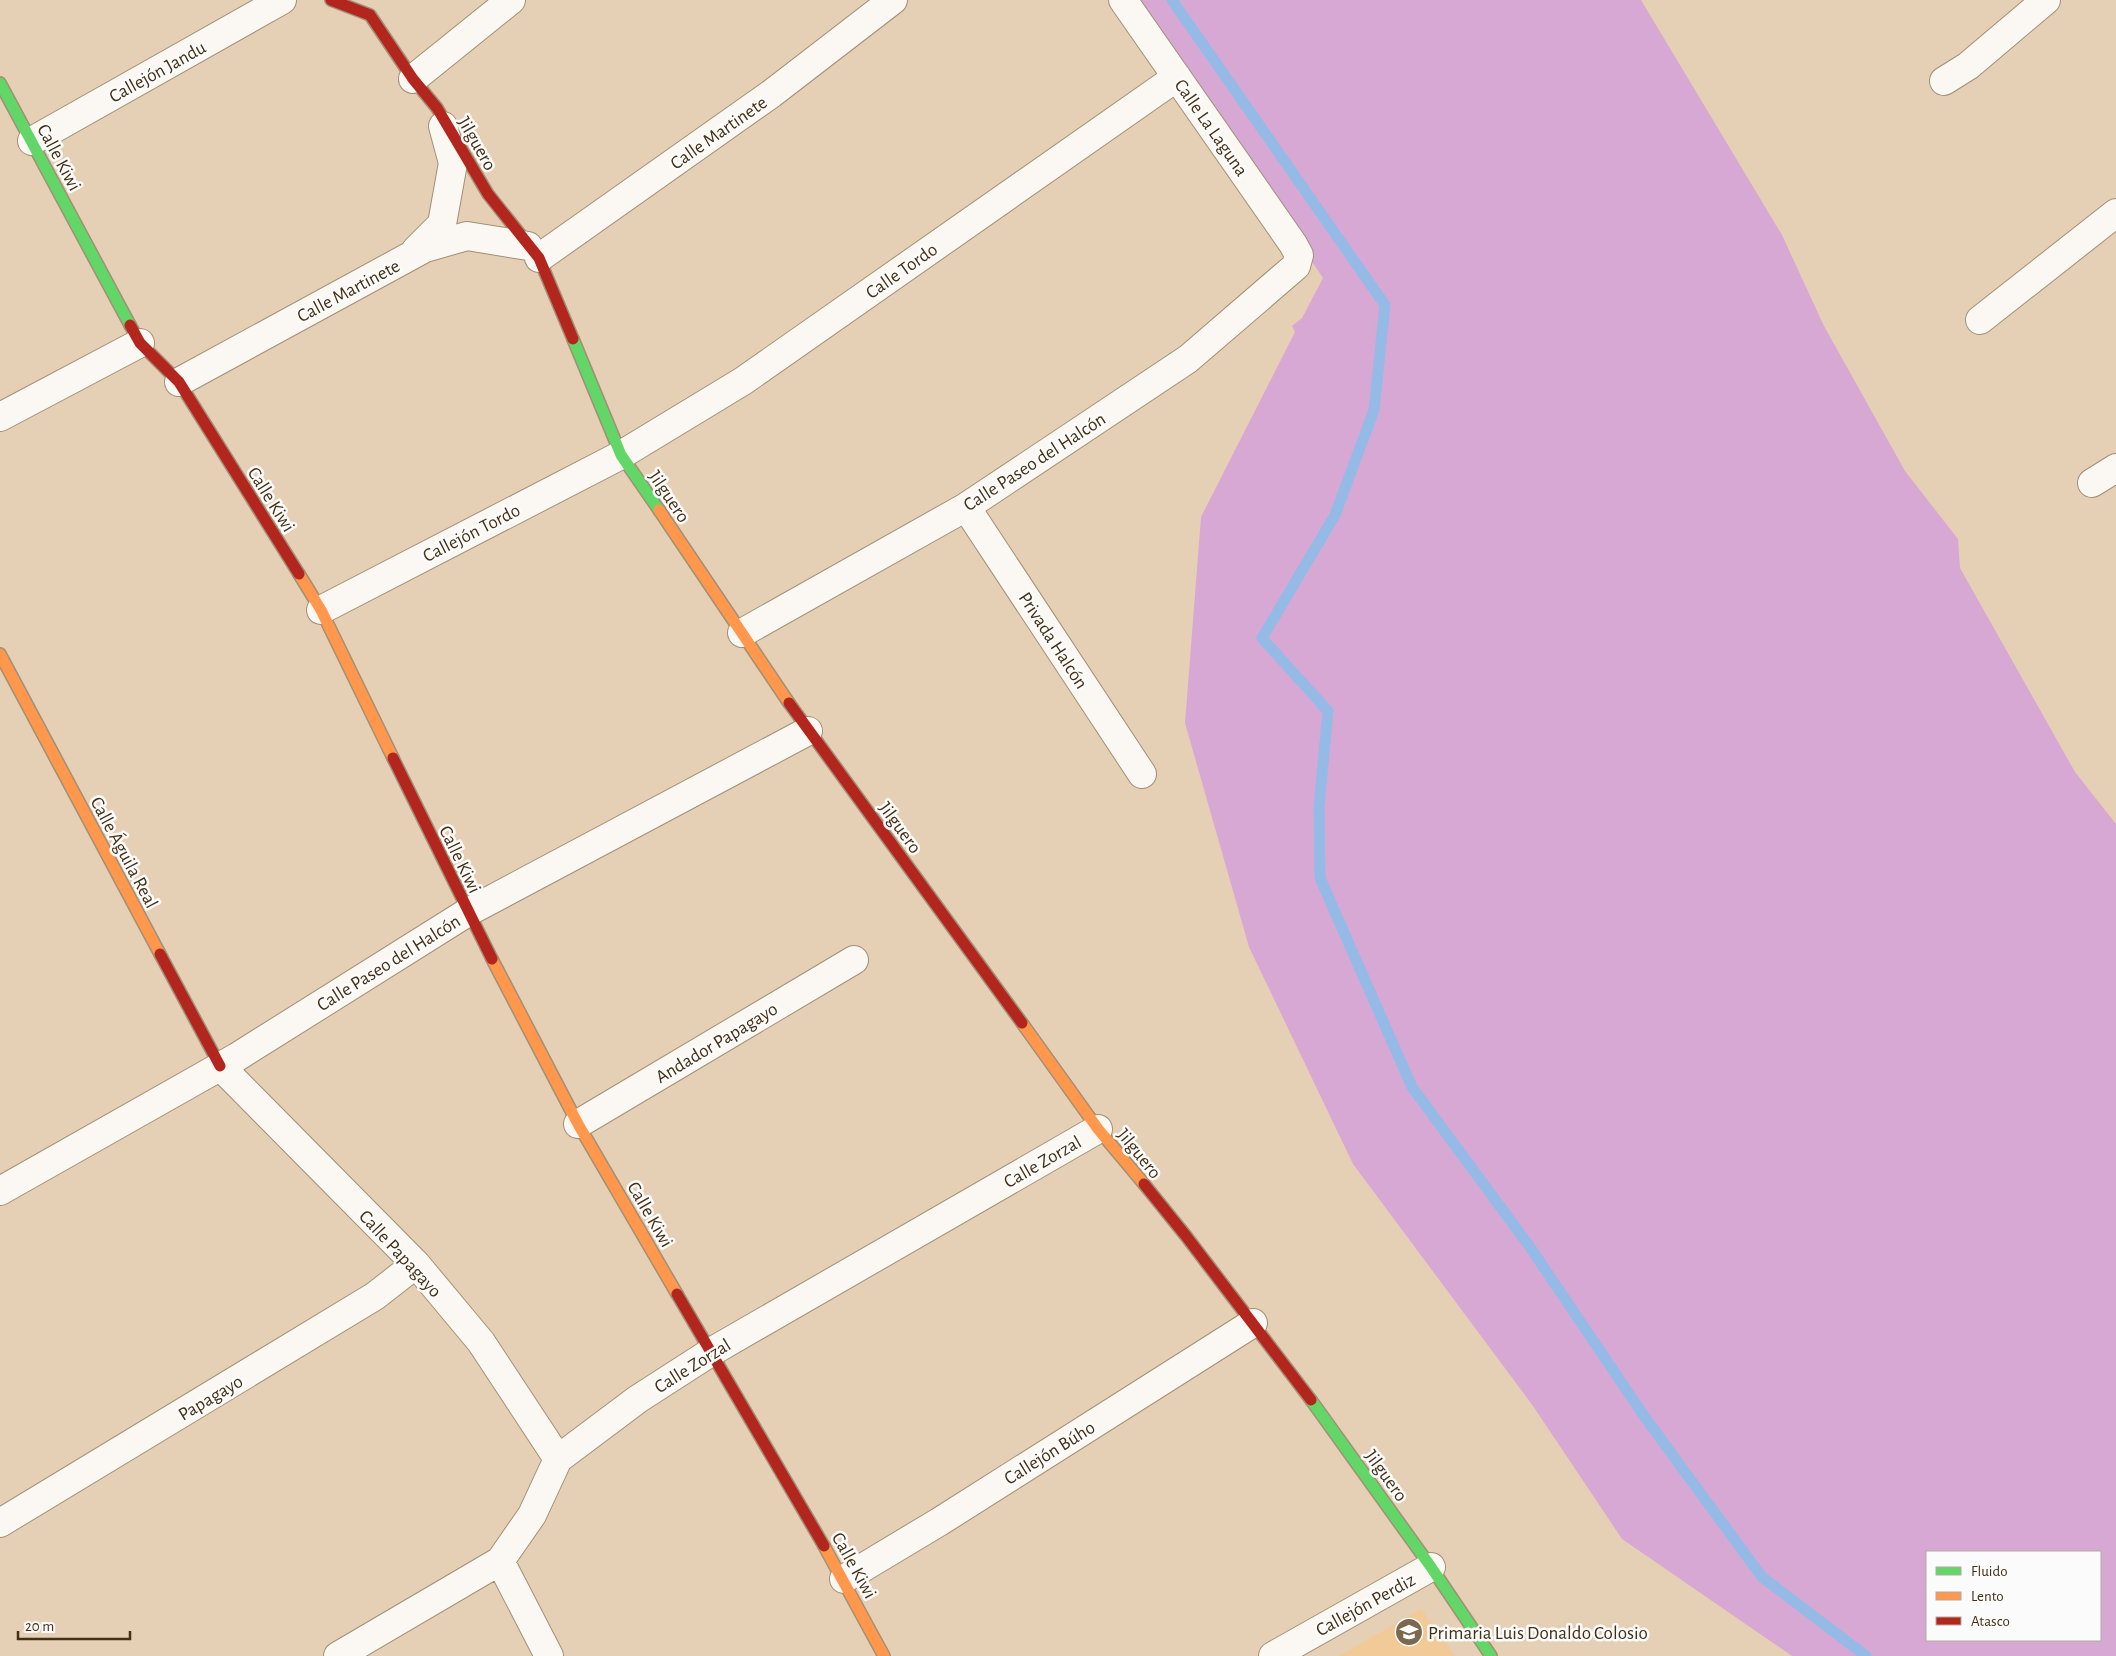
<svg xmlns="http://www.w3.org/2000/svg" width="2116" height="1656" font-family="'Alegreya Sans',sans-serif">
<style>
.built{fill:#f1ca97}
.green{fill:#d8a8d4;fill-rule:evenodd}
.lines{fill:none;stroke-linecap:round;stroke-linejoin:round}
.stream{stroke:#95bae6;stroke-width:11}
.street-casing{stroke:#a19076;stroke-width:30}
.fast-casing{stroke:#a19076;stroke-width:14}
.slow-casing{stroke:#a19076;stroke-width:14}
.jam-casing{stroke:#a19076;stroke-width:14}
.street{stroke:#fbf8f4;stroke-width:28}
.fast{stroke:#63d668;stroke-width:11}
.slow{stroke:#ff974d;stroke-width:11}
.jam{stroke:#b3261e;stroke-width:11}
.labels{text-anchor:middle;stroke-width:5;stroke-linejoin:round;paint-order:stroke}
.street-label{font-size:19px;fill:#433015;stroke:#fbfbfb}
.poi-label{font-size:19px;fill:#433015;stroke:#fbfbfb;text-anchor:start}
</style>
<rect width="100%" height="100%" fill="#e5d0b5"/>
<path class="built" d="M1421 1609 1455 1656H1339Z"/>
<path class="green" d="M1136 0H1641L1782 235 1824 326 1905 471 1958 539 1960 568 2075 772 2116 824V1656H1792L1622 1539 1533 1406 1353 1164 1249 947 1185 723 1201 517 1295 332 1292 326 1302 318 1323 278ZM1927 1552H2100V1640H1927Z"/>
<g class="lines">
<path class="stream" d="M1172 0 1385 305 1374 410 1335 515 1262 638 1328 711 1319 807 1320 878 1412 1087 1530 1247 1644 1416 1762 1577 1866 1656"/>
<g class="street-casing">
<path id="street" d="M413 79 511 0
M1944 81 1968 66 2046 0
M32 141 282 0
M416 250 442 224 453 163 443 126
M539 258 771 94 893 0
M1980 320 2116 213
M179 382 425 248 467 236 528 246
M0 417 140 343
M2092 483 2116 468
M966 507 1142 774
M321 610 621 455 743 381 1177 77
M742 633 966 507 1188 359 1296 266 1299 255 1293 244 1123 0
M220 1066 416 1264 481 1342 558 1459
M578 1124 854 960
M0 1191 237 1057 468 912 808 731
M0 1523 375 1296 416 1264
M500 1561 549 1656
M844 1579 939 1522 1253 1323
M338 1656 500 1561 532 1515 558 1459 638 1399 711 1352 1098 1129
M1273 1656 1431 1567"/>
</g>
<g class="fast-casing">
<path id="fast" d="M0 83 130 325
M573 339 621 455 659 510
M1311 1400 1431 1567 1491 1656"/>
</g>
<g class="slow-casing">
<path id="slow" d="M659 510 789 703
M299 574 321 610 393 758
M0 654 160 954
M492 959 578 1124 677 1294
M1022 1023 1098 1129 1144 1184
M824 1546 884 1656"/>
</g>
<g class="jam-casing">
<path id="jam" d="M331 0 370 15 413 79 437 108 488 194 539 258 573 339
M130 325 140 343 179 382 299 574
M789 703 1022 1023
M393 758 492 959
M160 954 220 1066
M1144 1184 1186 1236 1311 1400
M677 1294 824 1546"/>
</g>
<use href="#street" class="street"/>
<use href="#fast" class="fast"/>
<use href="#slow" class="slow"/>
<use href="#jam" class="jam"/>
</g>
<defs>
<g id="school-disc" transform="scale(1.4375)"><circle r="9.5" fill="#7c684d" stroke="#fbfbfb"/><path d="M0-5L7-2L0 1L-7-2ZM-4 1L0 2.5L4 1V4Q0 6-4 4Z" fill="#fff"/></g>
</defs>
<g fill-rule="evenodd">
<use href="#school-disc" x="1409" y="1632"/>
</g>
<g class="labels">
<g class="street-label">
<text transform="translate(157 71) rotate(-29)" y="7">Callejón Jandu</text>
<text transform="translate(1212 127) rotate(55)" y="7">Calle La Laguna</text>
<text transform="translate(718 132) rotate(-35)" y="7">Calle Martinete</text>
<text transform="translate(478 143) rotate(60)" y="7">Jilguero</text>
<text transform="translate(60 157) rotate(62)" y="7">Calle Kiwi</text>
<text transform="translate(901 270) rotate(-35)" y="7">Calle Tordo</text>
<text transform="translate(348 290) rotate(-28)" y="7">Calle Martinete</text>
<text transform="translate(1034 461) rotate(-33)" y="7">Calle Paseo del Halcón</text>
<text transform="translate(670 496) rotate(56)" y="7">Jilguero</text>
<text transform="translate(272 499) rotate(58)" y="7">Calle Kiwi</text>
<text transform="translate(471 532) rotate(-27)" y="7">Callejón Tordo</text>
<text transform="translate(1054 640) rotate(57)" y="7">Privada Halcón</text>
<text transform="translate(901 827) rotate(54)" y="7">Jilguero</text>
<text transform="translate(125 852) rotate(62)" y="7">Calle Águila Real</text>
<text transform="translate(461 859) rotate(64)" y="7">Calle Kiwi</text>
<text transform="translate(388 962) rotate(-32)" y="7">Calle Paseo del Halcón</text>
<text transform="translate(716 1042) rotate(-31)" y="7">Andador Papagayo</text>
<text transform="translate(1140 1153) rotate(51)" y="7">Jilguero</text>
<text transform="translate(1042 1161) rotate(-30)" y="7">Calle Zorzal</text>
<text transform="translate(651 1214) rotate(60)" y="7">Calle Kiwi</text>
<text transform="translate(401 1253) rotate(47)" y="7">Calle Papagayo</text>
<text transform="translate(692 1365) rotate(-32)" y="7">Calle Zorzal</text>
<text transform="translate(210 1397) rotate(-31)" y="7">Papagayo</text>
<text transform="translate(1049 1452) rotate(-32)" y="7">Callejón Búho</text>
<text transform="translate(1387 1475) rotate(54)" y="7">Jilguero</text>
<text transform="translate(855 1565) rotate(61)" y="7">Calle Kiwi</text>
<text transform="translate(1365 1604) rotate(-29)" y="7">Callejón Perdiz</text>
</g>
<g class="poi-label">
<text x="1428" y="1639">Primaria Luis Donaldo Colosio</text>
</g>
</g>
<rect x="1926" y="1551" width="175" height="90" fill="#fbfbfb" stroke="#b1aa9f"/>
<rect x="1936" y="1567" width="25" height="8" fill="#63d668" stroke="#b1aa9f"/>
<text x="1971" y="1576" font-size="15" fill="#433015">Fluido</text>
<rect x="1936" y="1592" width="25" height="8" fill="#ff974d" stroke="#b1aa9f"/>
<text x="1971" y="1601" font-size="15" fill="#433015">Lento</text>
<rect x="1936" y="1617" width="25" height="8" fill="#b3261e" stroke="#b1aa9f"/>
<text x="1971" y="1626" font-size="15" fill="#433015">Atasco</text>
<path d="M18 1631v8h112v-8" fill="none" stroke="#433015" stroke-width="2.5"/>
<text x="25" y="1631" font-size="15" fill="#433015" stroke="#fbfbfb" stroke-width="4" paint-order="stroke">20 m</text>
</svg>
